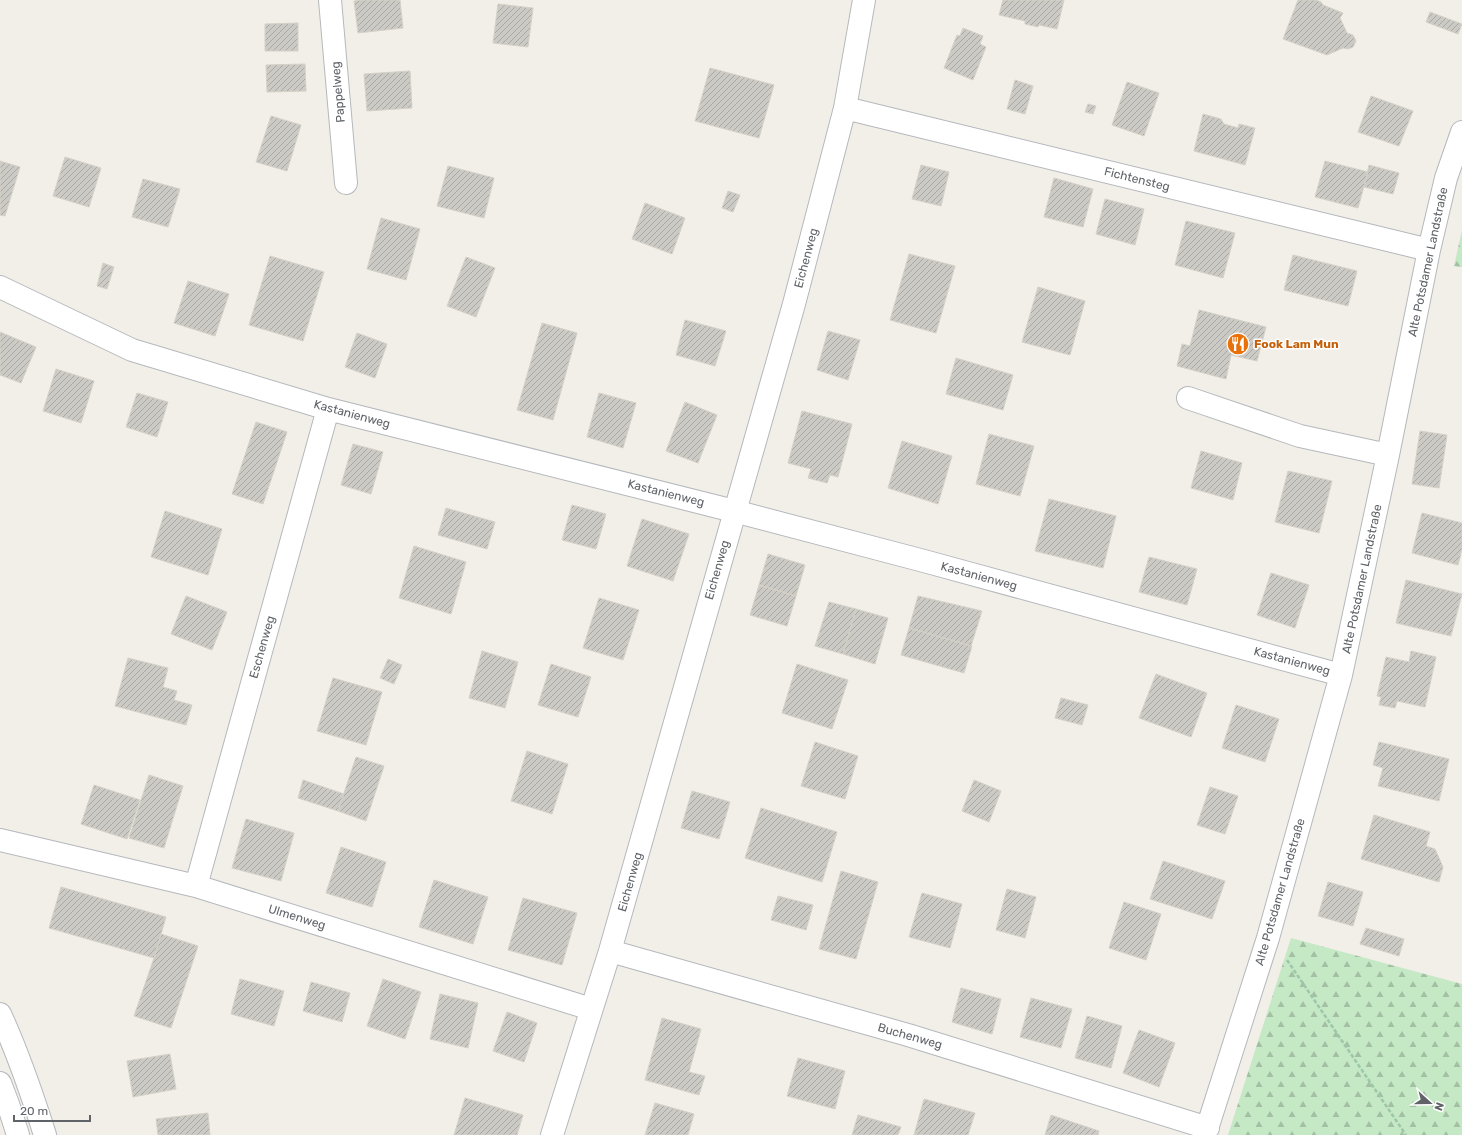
<svg xmlns="http://www.w3.org/2000/svg" width="1462" height="1135" font-family="Rubik,sans-serif">
<style>
.forest{fill:url(#forest-firs)}
.building{fill:url(#building-hatch);stroke:#d6d1c6}
.lines{fill:none;stroke-linecap:round;stroke-linejoin:round}
.minor-casing{stroke:#b5b8bc;stroke-width:24}
.path{stroke:#9cc7a9;stroke-width:2.5;stroke-dasharray:4 2;stroke-linecap:butt}
.minor{stroke:#fff;stroke-width:22}
.labels{text-anchor:middle;stroke-width:3;stroke-linejoin:round;paint-order:stroke}
.street-label{font-size:12px;fill:#5f6368;stroke:#fff}
.food-label{font-size:12px;font-weight:bold;fill:#c56008;stroke:#fff;text-anchor:start}
</style>
<defs>
<pattern id="forest-firs" width="22" height="20" patternUnits="userSpaceOnUse"><rect width="22" height="20" fill="#c5e8c5"/><path d="M5 1l3.5 6h-7zM16 11l3.5 6h-7z" fill="#a3c0a4"/></pattern>
<pattern id="building-hatch" width="6" height="6" patternUnits="userSpaceOnUse"><rect width="6" height="6" fill="#cccac5"/><path d="M-1 1l2-2M0 6l6-6M5 7l2-2" fill="none" stroke="#a9a8a4"/></pattern>
</defs>
<rect width="100%" height="100%" fill="#f1efe8"/>
<path class="forest" d="M1462 230V267L1454 266Z
M1291 938 1462 984V1135H1228Z"/>
<path class="building" d="M361 0H400L403 28 358 33 354 1Z
M1003 0H1064L1057 29 1039 25 1038 27 1025 24V21L999 15Z
M1298 0H1316L1321 2 1323 5 1343 13 1340 18 1347 33 1353 35 1356 41 1353 47 1348 49 1343 48 1327 55 1283 39Z
M498 4 533 8 528 47 493 43Z
M1430 12 1462 24 1458 34 1426 22Z
M298 23V51H265V24Z
M963 28 983 36 980 44 986 47 973 80 944 68 957 35 960 36Z
M305 64 306 91 267 92 266 65Z
M710 68 774 85 759 138 695 121Z
M410 71 412 108 367 111 364 74Z
M1015 80 1033 86 1025 114 1007 109Z
M1127 82 1159 93 1144 136 1112 125Z
M1371 96 1413 111 1399 146 1358 132Z
M1088 104 1096 106 1093 114 1085 112Z
M1203 114 1221 119 1224 124 1238 128 1239 124 1255 128 1245 165 1194 151Z
M271 116 301 125 287 171 256 162Z
M65 157 101 168 89 207 53 196Z
M0 161 20 167 5 216 0 215Z
M1325 161 1368 172 1358 208 1315 197Z
M921 165 949 172 941 206 912 199Z
M1369 165 1399 173 1393 194 1364 187Z
M448 166 494 178 484 218 437 206Z
M1054 178 1093 189 1083 227 1044 217Z
M143 179 180 189 168 227 132 217Z
M728 191 740 195 733 212 722 208Z
M1105 199 1144 209 1135 245 1096 234Z
M645 203 685 218 672 254 632 239Z
M381 218 420 229 406 280 367 269Z
M1186 221 1235 233 1223 278 1175 265Z
M909 254 955 266 936 333 890 320Z
M1293 255 1357 271 1348 306 1284 290Z
M270 256 324 272 303 341 249 325Z
M466 257 495 268 476 317 447 306Z
M103 263 114 267 107 289 97 286Z
M188 281 229 294 215 336 174 323Z
M1038 287 1085 301 1070 355 1022 342Z
M1199 310 1266 327 1257 361 1231 355 1226 379 1177 366 1182 344 1190 346Z
M685 320 726 331 715 366 676 355Z
M542 323 577 333 553 420 517 410Z
M828 331 860 340 848 380 817 370Z
M0 332 36 347 21 383 0 375Z
M357 333 387 344 375 378 345 367Z
M956 358 1013 375 1003 410 946 394Z
M56 369 94 381 81 423 43 411Z
M137 393 168 402 157 437 126 427Z
M599 393 636 403 623 448 587 437Z
M685 402 717 415 698 463 666 451Z
M802 411 852 424 838 477 830 475 827 483 808 478 811 469 788 463Z
M256 422 287 432 263 504 232 494Z
M1420 431 1447 435 1439 488 1412 484Z
M989 434 1034 446 1020 496 976 484Z
M902 441 952 456 938 504 888 488Z
M353 444 383 452 371 494 341 485Z
M1201 451 1242 463 1233 500 1191 488Z
M1288 471 1332 481 1319 533 1275 522Z
M1049 499 1116 516 1103 568 1035 551Z
M572 505 606 514 596 549 562 540Z
M446 508 495 522 487 549 438 535Z
M165 511 222 529 208 575 151 557Z
M1422 513 1462 523V549L1458 565 1412 553Z
M642 519 689 534 673 581 627 566Z
M414 546 466 562 451 614 399 598Z
M768 554 805 565 796 596 759 585Z
M1149 557 1197 569 1187 605 1139 592Z
M1271 573 1309 585 1295 628 1257 615Z
M1406 580 1462 594 1451 636 1396 623Z
M759 585 796 596 787 626 750 615Z
M186 596 227 612 212 650 171 634Z
M918 596 982 611 971 646 909 628Z
M599 598 639 610 623 660 583 648Z
M829 602 856 609 843 654 815 646Z
M856 609 888 618 875 664 843 654Z
M909 628 972 646 964 673 901 655Z
M482 651 518 662 505 708 469 698Z
M1411 651 1436 657 1425 707 1397 701 1395 708 1379 705 1381 697 1377 696 1386 657 1409 662Z
M128 658 168 668 163 687 177 691 174 700 192 705 186 725 115 706Z
M388 659 402 665 394 684 380 678Z
M551 664 591 677 578 717 538 705Z
M797 664 848 680 832 729 782 713Z
M1156 674 1207 693 1191 737 1139 718Z
M333 678 382 692 366 745 317 731Z
M1061 698 1088 705 1082 725 1055 718Z
M1236 705 1279 719 1265 762 1222 748Z
M815 742 858 756 845 799 801 786Z
M1379 742 1449 759 1439 801 1378 786 1383 768 1373 765Z
M527 751 568 764 552 814 511 801Z
M356 757 384 766 366 821 338 811Z
M149 775 183 786 164 848 129 838Z
M303 780 344 794 338 811 298 798Z
M974 780 1001 791 989 822 962 811Z
M94 785 140 800 127 839 81 824Z
M1210 787 1238 796 1225 834 1197 825Z
M692 791 730 802 719 839 681 828Z
M761 808 837 832 822 882 745 858Z
M1374 815 1430 832 1426 846 1435 849 1443 867 1439 882 1361 859Z
M246 819 294 833 281 881 232 868Z
M341 847 386 862 372 907 326 893Z
M1163 861 1225 881 1212 919 1150 899Z
M841 871 878 882 856 959 819 949Z
M434 880 488 897 473 944 419 927Z
M1328 882 1363 892 1353 926 1318 916Z
M61 887 166 917 154 958 49 928Z
M1007 889 1036 897 1025 938 996 930Z
M922 893 962 904 950 948 909 937Z
M778 896 813 905 806 930 771 920Z
M523 898 577 913 562 965 508 950Z
M1124 902 1161 914 1146 960 1109 948Z
M1366 928 1404 939 1399 956 1360 944Z
M161 934 198 946 171 1028 134 1016 154 958Z
M240 979 284 991 274 1026 231 1014Z
M383 979 421 992 405 1039 367 1026Z
M311 982 350 993 342 1022 303 1011Z
M961 988 1001 999 992 1034 952 1022Z
M440 994 478 1003 468 1048 430 1039Z
M1031 998 1072 1009 1061 1048 1020 1037Z
M507 1012 537 1023 524 1062 493 1051Z
M1087 1016 1122 1026 1111 1068 1075 1058Z
M662 1018 701 1029 689 1072 705 1076 699 1095 645 1080Z
M1139 1030 1175 1043 1159 1087 1123 1073Z
M170 1054 176 1089 133 1097 127 1061Z
M798 1058 845 1071 835 1109 787 1096Z
M465 1098 523 1115 517 1135H454Z
M924 1099 975 1113 968 1135H914Z
M655 1103 694 1114 688 1135H645Z
M208 1113 210 1135H158L156 1119Z
M858 1115 901 1127 898 1135H852Z
M1051 1115 1099 1131 1098 1135H1045Z"/>
<g class="lines">
<g class="minor-casing">
<path id="minor" d="M330 0 346 183
M845 108 1429 250
M0 287 132 350 328 409 734 511 924 561 1341 675
M1188 398 1300 436 1388 455
M0 840 196 886 591 1009
M196 886 328 409
M610 951 908 1035 1208 1128
M0 1014C18 1053 32 1094 45 1135
M0 1083 8 1104 18 1135
M552 1135 610 951 794 304 845 108 864 0
M1205 1135 1268 938 1341 675 1388 455 1429 250 1446 178 1462 132"/>
</g>
<path class="path" d="M1287 960 1406 1135"/>
<use href="#minor" class="minor"/>
</g>
<defs>
<g id="restaurant-disc" transform="scale(1.15)"><circle r="9.5" fill="#e8710a" stroke="#fff"/><path d="M-5-6h1v4h1v-4h1v4h1v-4h1v5L-1.5 .5V6h-2V.5L-5-1ZM5-6V6H3V1.5H1.5Q1.5-4 5-6Z" fill="#fff"/></g>
</defs>
<g fill-rule="evenodd">
<use href="#restaurant-disc" x="1238" y="344"/>
</g>
<g class="labels">
<g class="street-label">
<text transform="translate(338 92) rotate(-95)" y="4">Pappelweg</text>
<text transform="translate(1137 179) rotate(14)" y="4">Fichtensteg</text>
<text transform="translate(806 258) rotate(-75)" y="4">Eichenweg</text>
<text transform="translate(1428 262) rotate(-78)" y="4">Alte Potsdamer Landstraße</text>
<text transform="translate(352 414) rotate(15)" y="4">Kastanienweg</text>
<text transform="translate(666 493) rotate(14)" y="4">Kastanienweg</text>
<text transform="translate(717 570) rotate(-74)" y="4">Eichenweg</text>
<text transform="translate(979 576) rotate(15)" y="4">Kastanienweg</text>
<text transform="translate(1362 579) rotate(-78)" y="4">Alte Potsdamer Landstraße</text>
<text transform="translate(262 647) rotate(-74)" y="4">Eschenweg</text>
<text transform="translate(1292 661) rotate(15)" y="4">Kastanienweg</text>
<text transform="translate(630 882) rotate(-74)" y="4">Eichenweg</text>
<text transform="translate(1280 892) rotate(-74)" y="4">Alte Potsdamer Landstraße</text>
<text transform="translate(297 917) rotate(17)" y="4">Ulmenweg</text>
<text transform="translate(910 1036) rotate(16)" y="4">Buchenweg</text>
</g>
<g class="food-label">
<text x="1254" y="348">Fook Lam Mun</text>
</g>
</g>
<g transform="translate(1430 1103) rotate(111)" stroke="#ffffff" stroke-width="3" paint-order="stroke">
<path d="M0-3L7 15L0 10L-7 15Z" fill="#5f6368"/>
<text y="-6" font-size="11" font-weight="bold" text-anchor="middle" fill="#5f6368">N</text>
</g>
<path d="M14 1115v6h76v-6" fill="none" stroke="#5f6368" stroke-width="2"/>
<text x="20" y="1115" font-size="12" fill="#5f6368" stroke="#ffffff" stroke-width="3" paint-order="stroke">20 m</text>
</svg>
